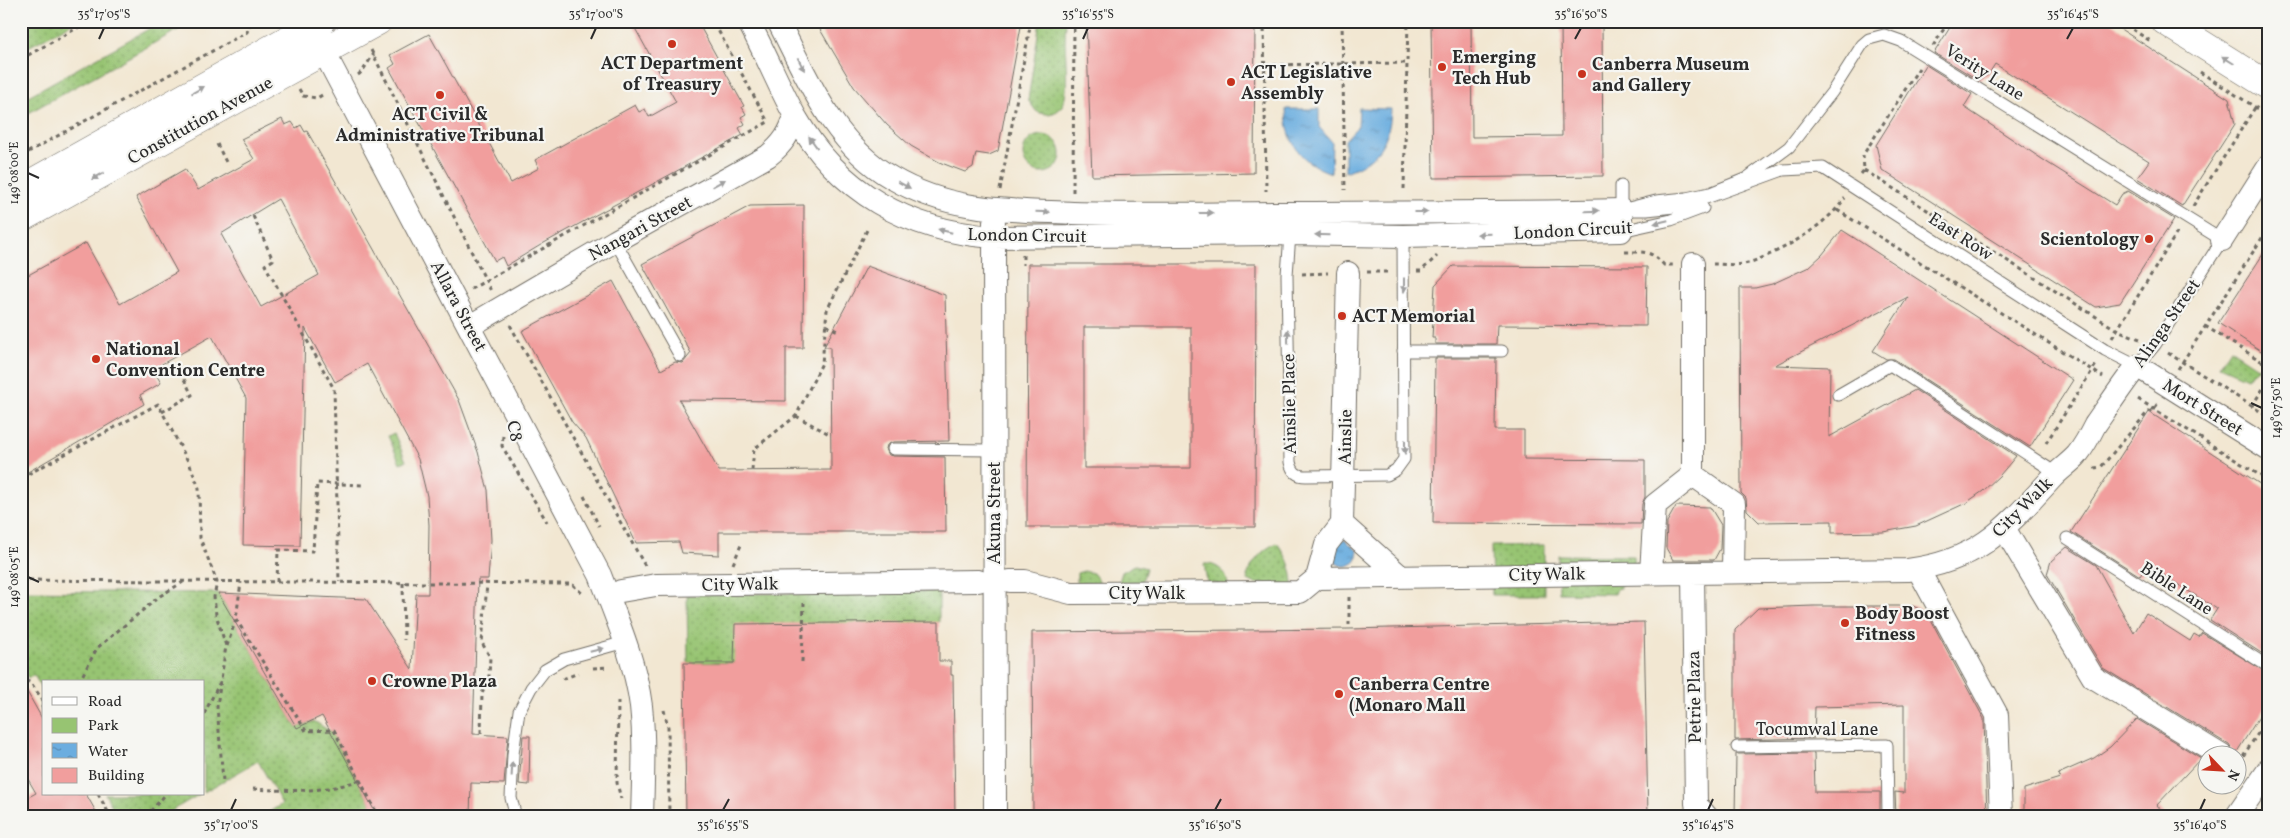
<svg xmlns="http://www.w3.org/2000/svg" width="2290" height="838" font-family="Vollkorn,serif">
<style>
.green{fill:url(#green-dots);stroke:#61784e}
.water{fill:url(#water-ripples);stroke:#4b6c85}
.building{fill:#f19e9d;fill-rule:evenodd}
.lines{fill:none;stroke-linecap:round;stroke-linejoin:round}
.lane-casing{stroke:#716d65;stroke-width:13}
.street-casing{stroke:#716d65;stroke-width:24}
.secondary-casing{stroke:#716d65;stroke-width:29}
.highway-casing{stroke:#716d65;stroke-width:29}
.path{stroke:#716d65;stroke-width:3;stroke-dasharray:4 4;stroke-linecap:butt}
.lane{stroke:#fff;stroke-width:11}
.street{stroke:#fff;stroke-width:22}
.secondary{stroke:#fff;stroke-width:28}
.highway{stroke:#fff;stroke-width:28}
.oneway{fill:#a0a0a0}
.ticks{fill:none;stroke:#2b2b2b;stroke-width:2}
.poi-dot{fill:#c8321e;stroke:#f6f6f2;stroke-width:2}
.labels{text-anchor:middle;stroke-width:4.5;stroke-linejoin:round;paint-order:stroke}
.poi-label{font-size:18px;font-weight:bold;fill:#2b2b2b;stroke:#f6f6f2;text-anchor:start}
.street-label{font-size:18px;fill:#2b2b2b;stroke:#f6f6f2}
.neatline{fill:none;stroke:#2b2b2b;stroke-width:2}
.ticks-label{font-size:12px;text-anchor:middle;fill:#2b2b2b}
</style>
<defs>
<pattern id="green-dots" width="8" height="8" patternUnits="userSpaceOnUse" patternTransform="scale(1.25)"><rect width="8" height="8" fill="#97c472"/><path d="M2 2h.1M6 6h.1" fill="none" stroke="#7b9f5e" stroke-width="1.8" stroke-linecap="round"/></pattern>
<pattern id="water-ripples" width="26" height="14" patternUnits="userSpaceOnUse" patternTransform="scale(1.25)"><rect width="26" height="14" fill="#6baddf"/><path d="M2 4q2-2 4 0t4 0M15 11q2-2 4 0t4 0" fill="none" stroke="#588db5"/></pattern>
</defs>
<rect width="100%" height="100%" fill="#f6f6f2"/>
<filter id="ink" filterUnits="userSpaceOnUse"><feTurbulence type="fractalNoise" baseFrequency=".02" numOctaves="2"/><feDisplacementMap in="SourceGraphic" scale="10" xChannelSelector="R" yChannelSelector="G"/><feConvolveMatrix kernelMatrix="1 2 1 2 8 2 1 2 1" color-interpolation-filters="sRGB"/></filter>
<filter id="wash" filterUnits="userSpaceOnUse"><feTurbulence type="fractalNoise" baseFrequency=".0096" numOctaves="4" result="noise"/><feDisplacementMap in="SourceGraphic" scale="20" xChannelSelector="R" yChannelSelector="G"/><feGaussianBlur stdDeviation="1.12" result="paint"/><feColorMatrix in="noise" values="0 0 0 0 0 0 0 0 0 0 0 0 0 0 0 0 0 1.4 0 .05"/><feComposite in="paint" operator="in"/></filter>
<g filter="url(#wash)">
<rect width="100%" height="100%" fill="#f2e7d2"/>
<path class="green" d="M26 21H76L21 51Z
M163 21H194L21 117V100Z
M1040 21H1065L1066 24C1063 45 1070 83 1064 102 1060 114 1046 117 1036 111L1028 100Z
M1023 154a19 19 0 1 1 38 0a19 19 0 1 1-38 0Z
M2230 349 2259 368 2247 378 2219 366Z
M394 433 406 461 400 463 388 436Z
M1277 543C1288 557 1293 570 1293 588L1254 583 1248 580 1247 576C1253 561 1262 549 1277 543Z
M1544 545V595H1492L1491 546Z
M1558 555 1634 556 1635 584H1620V588L1617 589 1615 594 1559 593Z
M1204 564C1217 563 1227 572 1228 585L1207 582Z
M1135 565 1146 568 1142 582H1119L1122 572Z
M1084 571 1093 573 1100 582 1077 583V573Z
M21 591 218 593 297 728 314 721 331 732 378 817H261L282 804 258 761 204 792V682H44L43 691 34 675 28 678 21 665Z
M939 591V622L809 662 688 663 687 595Z
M105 794H200L161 817H118Z"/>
<path class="water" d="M1359 108 1391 109C1390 142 1377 161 1345 172V140L1358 126Z
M1286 109H1319V127L1332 142 1331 173C1299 162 1287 142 1286 109Z
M1344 539 1358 551 1356 561C1348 568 1340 568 1333 560L1332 548Z"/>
<g id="blocks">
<path class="building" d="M631 21H697L744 106 742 107 746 114 741 117 745 124 739 128 743 135 544 243 506 266 502 257 495 261 389 68 395 64 390 55 429 34 511 183 539 168 535 160 635 105 639 112 645 109 649 117 676 102Z
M815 21H1022L998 151 989 155 976 153 973 167 965 172 939 162 911 146 887 125 854 87Z
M1086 21H1255L1254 173 1092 176Z
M1431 21H1471L1472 137 1562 136 1561 21H1602L1603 176 1433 178Z
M1954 21H2108L2229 99 2235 124 2182 206 2137 178 2149 161 1995 64 1988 75 1983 77 1980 81 1934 53Z
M1926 65 1972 94 1964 107 2048 163 2115 205 2122 194 2128 191 2174 219 2120 303 2096 307 1882 170 1876 145Z
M282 119 285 125 292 122 296 128 301 125 305 132 307 131 459 400 478 452 488 490 491 540 488 579H478L473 734 508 736 504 784 471 783 470 817H378L322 716 297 728 218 593 366 599 412 669 416 594H428L429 525 427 496 418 459 367 364 335 382 305 328 300 546 243 545 246 398 212 336 153 369 161 383 140 395 144 404 21 476V279L86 243 120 304 177 272 136 197 185 169 198 190 254 159 241 139ZM278 199 319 275 261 307 221 234Z
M804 205 803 348H786V401L679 400 719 471 831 470 830 347H824L867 266 945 295 949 441 893 442 887 445 886 449 889 455 893 456 945 457 946 532H719V555L682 553 679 542 636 543 586 438 572 422 522 331 613 281 661 370 675 362 683 363 691 353 642 264 750 206Z
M1842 230 2073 380 2030 447 1894 359H1886L1873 351 1908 297 1775 365 1830 367 1829 437 1915 390 2016 456 2000 475 1983 491 1966 503 1916 526 1883 532 1832 533V521L1759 522 1747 510 1746 498 1741 493 1740 288H1755L1772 284 1809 267 1822 255Z
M2269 245V356L2218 323Z
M1028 264H1256L1255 527H1027ZM1084 327H1191V468H1084Z
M1453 266 1647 267 1646 326 1497 325 1496 344H1435V338H1432L1435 285Z
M1435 358H1496L1495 430H1524V459L1645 460V497L1642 504 1641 524 1433 523Z
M2149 412 2269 490V658L2210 620 2217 609 2147 565 2140 576 2071 532Z
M1676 506 1710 507 1721 525 1720 549 1714 560H1673L1666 548 1667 522Z
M2067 547 2096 565 2134 633 2146 613 2190 641 2194 634 2199 637 2202 633 2269 674V701L2235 755 2229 745 2103 668 2047 574 2051 561Z
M1814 606H1913L1927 613 1984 719 1987 817H1896L1895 792 1904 793V705L1815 707 1814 738 1735 740V630L1758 608Z
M939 622V661H951V675H953L955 817H686L684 663H734L735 624Z
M1644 622 1648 817H1033L1032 632 1349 629Z
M21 681 44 722V794H86L99 817H21V801L36 793 21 767Z
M2137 719 2201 758 2157 805 2167 817H2024V789L2060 778 2058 774 2094 758 2110 747Z
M523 736H530L529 785 519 784Z
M1814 753 1815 792H1880V817H1735L1736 754Z"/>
</g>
</g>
<g filter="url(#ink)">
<use href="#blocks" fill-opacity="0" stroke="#716d65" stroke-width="1"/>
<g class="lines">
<g class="lane-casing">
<path id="lane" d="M1884 35 1901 41 2222 240 2155 345 2137 366 2105 350 1823 168 1783 170 1684 206 1647 210H1621L1656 201 1686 198 1710 193 1747 178 1789 147 1832 92 1862 45 1869 39Z
M1621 186V210
M1621 231 1671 220 1703 208
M1290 234 1287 275 1290 462C1292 471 1296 476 1306 476L1387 475 1396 470 1404 459 1403 236
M615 241 680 356
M1403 351H1502
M1838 395 1890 365 2056 473
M893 449 993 450
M2067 538 2269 667
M1737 747 1887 745 1888 817
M516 817 511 798 513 754 519 711 531 688 545 670 564 659 625 642"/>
</g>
<g class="street-casing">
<path id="street" d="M748 21C765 52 778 85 795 116 838 192 908 231 993 237L1290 234 1403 236 1621 231V210C1512 213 1403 212 1293 213 1220 213 1146 215 1073 213 1008 210 950 212 892 178 833 144 808 79 778 21
M316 37 600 575C616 617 635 660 641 706 645 743 643 780 642 817
M994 223 995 817
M2222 240 2269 166
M1693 264V475L1734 504 1733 572
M1348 273 1342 524 1400 576
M470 326 615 241 768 156C783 144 790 133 795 116
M2004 528 2093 677 2222 756
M1918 569 1997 715 2001 817
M1651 573 1655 505 1693 475
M1693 573 1696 804 1707 817
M1317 578 1326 545 1342 524
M1010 581H1025L1071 593 1300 592 1317 578 1908 570C1979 561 2006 528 2052 478 2060 469 2070 463 2077 455 2084 446 2090 435 2095 425 2109 405 2122 385 2137 366L2269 449
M621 591 656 585 978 581
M2236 817 2269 769"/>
</g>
<g class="secondary-casing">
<path id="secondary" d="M21 189 321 21
M21 218 378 21"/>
</g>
<g class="highway-casing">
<path id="highway" d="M2165 21 2269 86"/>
</g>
<path class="path" d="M1264 21 1266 191
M1342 21 1345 190
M2119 21 2152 42
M2136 21 2144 26
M1933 46 1949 21
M371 50 491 291
M21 59 90 21
M1265 65 1407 63
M2200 72 2269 116
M358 75C365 70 368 61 374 54
M299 89 303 96 317 98 324 94
M217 144 226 162
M21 156 247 32 251 21
M1864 170 2117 330 2140 339
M1861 174 1864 170 1863 155 1919 68
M1404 189 1408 21
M1000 190 1031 21
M1073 192 1074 21
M2193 206 2256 106
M1837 210 2103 377
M253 216 273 260 265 265 334 389 339 582
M1625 252C1644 252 1651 250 1664 265H1674
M1023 255V265
M1713 264C1724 264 1738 266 1748 263 1780 253 1826 226 1845 198
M1417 271H1421L1437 256
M1367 272H1388
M1302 274 1328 273
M471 289 768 122 713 21
M510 325 645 566
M826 325 838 331
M2205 326 2269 366
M2112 338 2178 231
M2168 353 2269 417
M2178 369 2269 227
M2138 399 2269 481
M2252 406 2269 379
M162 412 192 395 177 365
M796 416 831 435
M503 436 502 446 547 522
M2046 443 2097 363
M2094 468 2101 467 2147 413 2154 409 2158 403
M752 470 754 449 796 416 822 363 827 310 867 230
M21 478 158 404 190 465 199 488 200 538 217 582 214 597 216 615 226 646 217 706 223 781
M584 496 599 526
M733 564 741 545
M21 580 572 584 584 595
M277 582 278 550 313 551 317 483 362 485
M403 583 404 640
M1349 597V629
M236 619 306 731 334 730 379 817
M227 646 236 619 241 582
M802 662 804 603
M593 668 608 667
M21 674 25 680 31 683 44 702
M563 679 578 673
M79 682 97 648 160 596 183 582
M618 701 617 783 621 799
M44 706 42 707 44 710
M664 710 668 727 669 817
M204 714 222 678
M481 733 482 694 489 676 490 657 482 643 487 584
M2243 756 2269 717
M253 789C291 791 325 793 360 780
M98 794 111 817
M145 817 166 794"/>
<use href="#lane" class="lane"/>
<use href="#street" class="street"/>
<use href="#secondary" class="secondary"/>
<use href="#highway" class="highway"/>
</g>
<defs><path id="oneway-solid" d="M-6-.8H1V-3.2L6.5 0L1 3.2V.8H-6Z" transform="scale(1.25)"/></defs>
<g class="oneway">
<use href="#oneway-solid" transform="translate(2228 60) rotate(-148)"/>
<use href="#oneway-solid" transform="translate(801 64) rotate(62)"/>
<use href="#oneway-solid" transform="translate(198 90) rotate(-29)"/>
<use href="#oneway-solid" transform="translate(813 142) rotate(-126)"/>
<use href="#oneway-solid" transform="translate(98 176) rotate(151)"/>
<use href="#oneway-solid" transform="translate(719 183) rotate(-29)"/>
<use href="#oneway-solid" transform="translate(904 185) rotate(28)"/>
<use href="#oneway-solid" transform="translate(1592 211) rotate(-1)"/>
<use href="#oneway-solid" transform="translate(1043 212) rotate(2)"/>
<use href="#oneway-solid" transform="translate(1421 212)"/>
<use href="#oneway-solid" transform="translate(1206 213)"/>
<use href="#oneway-solid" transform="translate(1661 222) rotate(167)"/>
<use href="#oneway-solid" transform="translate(945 231) rotate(-166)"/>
<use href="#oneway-solid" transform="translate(1484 234) rotate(178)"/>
<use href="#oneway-solid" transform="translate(1322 235) rotate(-179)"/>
<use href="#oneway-solid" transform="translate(1404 285) rotate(90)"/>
<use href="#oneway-solid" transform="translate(1288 336) rotate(-91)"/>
<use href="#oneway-solid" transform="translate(1405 447) rotate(90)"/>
<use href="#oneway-solid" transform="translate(597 650) rotate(-14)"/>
<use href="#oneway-solid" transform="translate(512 769) rotate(-87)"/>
</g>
</g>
<path class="ticks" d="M99 39 104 28M591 39 596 28M1083 39 1088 28M1575 39 1581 28M2067 39 2073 28M28 173 39 178M2251 403 2262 408M28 577 39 582M231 810 236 799M723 810 729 799M1215 810 1221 799M1708 810 1713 799M2200 810 2205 799"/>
<g class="poi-dot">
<circle cx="672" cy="44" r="5"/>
<circle cx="1442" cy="67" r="5"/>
<circle cx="1582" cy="74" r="5"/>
<circle cx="1231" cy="82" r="5"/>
<circle cx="440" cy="95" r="5"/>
<circle cx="2149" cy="239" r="5"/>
<circle cx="1342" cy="316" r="5"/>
<circle cx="96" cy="359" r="5"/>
<circle cx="1845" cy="623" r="5"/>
<circle cx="372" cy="681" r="5"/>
<circle cx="1339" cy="694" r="5"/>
</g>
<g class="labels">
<g class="poi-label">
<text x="1452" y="63">Emerging<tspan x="1452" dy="21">Tech Hub</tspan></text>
<text x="672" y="69" text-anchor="middle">ACT Department<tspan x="672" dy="21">of Treasury</tspan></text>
<text x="1592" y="70">Canberra Museum<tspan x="1592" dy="21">and Gallery</tspan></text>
<text x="1241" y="78">ACT Legislative<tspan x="1241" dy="21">Assembly</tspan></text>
<text x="440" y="120" text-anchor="middle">ACT Civil &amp;<tspan x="440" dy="21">Administrative Tribunal</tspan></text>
<text x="2139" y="245" text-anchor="end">Scientology</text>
<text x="1352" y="322">ACT Memorial</text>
<text x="106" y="355">National<tspan x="106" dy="21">Convention Centre</tspan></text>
<text x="1855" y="619">Body Boost<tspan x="1855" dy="21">Fitness</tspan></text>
<text x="382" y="687">Crowne Plaza</text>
<text x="1349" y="690">Canberra Centre<tspan x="1349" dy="21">(Monaro Mall</tspan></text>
</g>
<g class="street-label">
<text transform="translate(1985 72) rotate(32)" y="6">Verity Lane</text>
<text transform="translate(200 120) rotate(-29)" y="6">Constitution Avenue</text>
<text transform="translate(640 228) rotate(-29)" y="6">Nangari Street</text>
<text transform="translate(1573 230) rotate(-3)" y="6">London Circuit</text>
<text transform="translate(1027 235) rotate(1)" y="6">London Circuit</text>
<text transform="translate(1961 236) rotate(33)" y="6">East Row</text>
<text transform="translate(459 306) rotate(62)" y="6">Allara Street</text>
<text transform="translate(2166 323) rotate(-55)" y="6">Alinga Street</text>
<text transform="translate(1289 404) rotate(-91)" y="6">Ainslie Place</text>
<text transform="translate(2203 407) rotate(32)" y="6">Mort Street</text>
<text transform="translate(515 431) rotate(78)" y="6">C8</text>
<text transform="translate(1345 437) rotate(-89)" y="6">Ainslie</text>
<text transform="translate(2022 507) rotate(-45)" y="6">City Walk</text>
<text transform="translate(994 513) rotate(-90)" y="6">Akuna Street</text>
<text transform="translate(1547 574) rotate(-1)" y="6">City Walk</text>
<text transform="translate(740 584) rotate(-1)" y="6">City Walk</text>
<text transform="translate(2177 588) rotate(33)" y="6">Bible Lane</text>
<text x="1147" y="599">City Walk</text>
<text transform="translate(1694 697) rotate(-91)" y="6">Petrie Plaza</text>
<text x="1817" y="735">Tocumwal Lane</text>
</g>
</g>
<rect width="2290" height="838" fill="none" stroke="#f6f6f2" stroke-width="55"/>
<rect x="42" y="680" width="162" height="115" fill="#f6f6f2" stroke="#a5a5a2"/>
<rect x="52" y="697" width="25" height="8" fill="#ffffff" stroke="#a5a5a2"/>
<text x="88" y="706" font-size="15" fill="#2b2b2b">Road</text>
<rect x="52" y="718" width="25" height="15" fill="#97c472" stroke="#a5a5a2"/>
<text x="88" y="730" font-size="15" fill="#2b2b2b">Park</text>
<rect x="52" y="743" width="25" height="15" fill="url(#water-ripples)" stroke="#a5a5a2"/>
<text x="88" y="756" font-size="15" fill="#2b2b2b">Water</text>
<rect x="52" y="768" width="25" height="15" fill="#f19e9d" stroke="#a5a5a2"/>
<text x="88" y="780" font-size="15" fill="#2b2b2b">Building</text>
<g transform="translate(2222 770) rotate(115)"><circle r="24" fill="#f6f6f2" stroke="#a5a5a2"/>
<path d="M0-4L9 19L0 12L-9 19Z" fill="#c8321e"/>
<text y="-8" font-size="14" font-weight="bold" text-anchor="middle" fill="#2b2b2b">N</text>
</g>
<rect x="28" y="28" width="2234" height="782" class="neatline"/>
<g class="ticks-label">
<text x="104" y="18">35°17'05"S</text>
<text x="596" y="18">35°17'00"S</text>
<text x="1088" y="18">35°16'55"S</text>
<text x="1581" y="18">35°16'50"S</text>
<text x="2073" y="18">35°16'45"S</text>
<text transform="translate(14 173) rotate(-90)" y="4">149°08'00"E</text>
<text transform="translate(2276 408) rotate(-90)" y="4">149°07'50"E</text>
<text transform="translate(14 577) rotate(-90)" y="4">149°08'05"E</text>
<text x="231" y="829">35°17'00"S</text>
<text x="723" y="829">35°16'55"S</text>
<text x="1215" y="829">35°16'50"S</text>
<text x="1708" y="829">35°16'45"S</text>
<text x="2200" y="829">35°16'40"S</text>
</g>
</svg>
